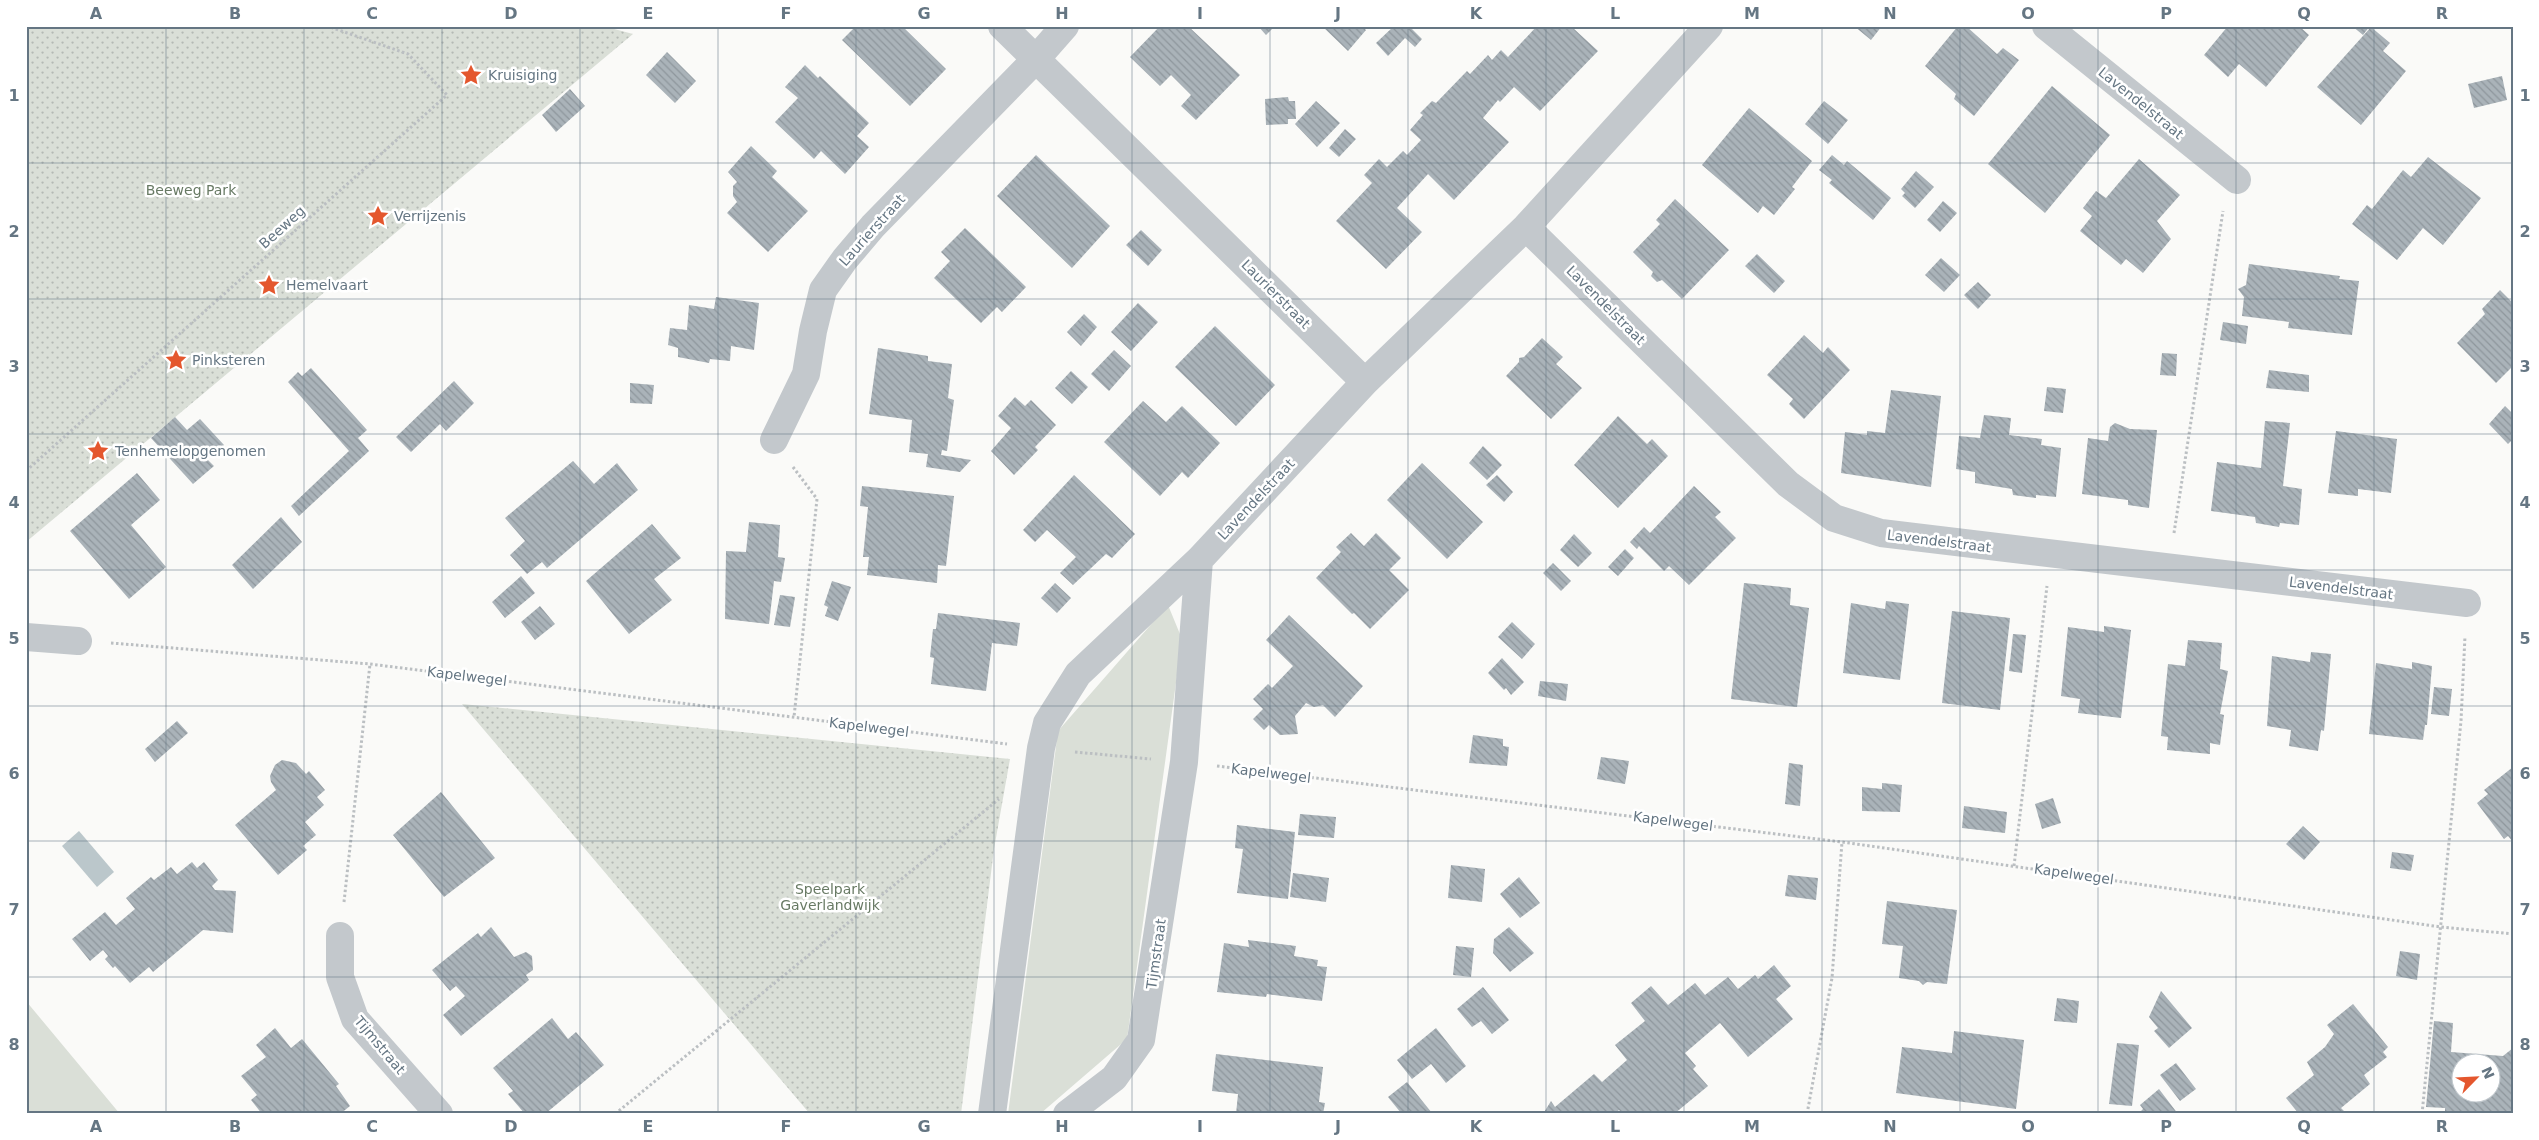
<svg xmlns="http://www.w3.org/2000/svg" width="2539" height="1140" font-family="'DejaVu Sans',sans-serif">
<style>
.green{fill:#dadfd7}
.park{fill:url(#park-dots)}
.water{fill:#bbc7cb}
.building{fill:url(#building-back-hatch);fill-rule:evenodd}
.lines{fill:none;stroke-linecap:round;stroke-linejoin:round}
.path{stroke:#bbbfc2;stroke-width:3;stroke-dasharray:2.5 2.5;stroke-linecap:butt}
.street{stroke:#c3c8cc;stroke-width:28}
.grid{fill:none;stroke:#657683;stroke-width:1;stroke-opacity:0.55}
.labels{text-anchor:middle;stroke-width:5;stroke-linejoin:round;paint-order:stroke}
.poi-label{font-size:14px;fill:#657683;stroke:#fff;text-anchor:start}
.street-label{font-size:14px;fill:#657683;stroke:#fff}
.park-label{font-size:14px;fill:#687a64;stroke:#fff}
.neatline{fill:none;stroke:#657683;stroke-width:2}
.grid-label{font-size:16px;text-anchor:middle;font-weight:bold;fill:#657683}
</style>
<defs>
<pattern id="park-dots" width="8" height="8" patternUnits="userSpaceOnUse" patternTransform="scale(1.25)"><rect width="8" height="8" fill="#dadfd7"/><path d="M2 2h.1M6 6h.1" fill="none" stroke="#b4b9b4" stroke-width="1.8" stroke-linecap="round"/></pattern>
<pattern id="building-back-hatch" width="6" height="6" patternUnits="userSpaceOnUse" patternTransform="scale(1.25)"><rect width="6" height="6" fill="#aab3b9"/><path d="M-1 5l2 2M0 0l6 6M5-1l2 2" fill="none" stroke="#8e969c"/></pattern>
</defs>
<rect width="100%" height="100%" fill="#fafaf8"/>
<path class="green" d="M1168 605 1182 639 1127 1039 1040 1114H1008L1058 731Z
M26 1001 120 1114H26Z"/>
<path class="park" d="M26 26H603L633 34 26 542Z
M462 704 1010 759 994 849 961 1114H810Z"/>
<path class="water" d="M79 831 114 872 97 887 62 846Z"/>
<path class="building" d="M856 26H902L946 69 910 106 842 40Z
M1160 26H1188L1240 75 1196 120 1181 106 1191 95 1171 75 1160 86 1130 57Z
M1258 26H1275L1266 35Z
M1322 26H1362L1366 30 1348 51Z
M1394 26H1409L1422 39 1415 47 1405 38 1388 56 1376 43Z
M1537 26H1575L1573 28 1598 51 1540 111 1514 87 1500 102 1498 100 1483 118 1509 142 1454 200 1428 174 1397 208 1422 232 1386 269 1336 221 1372 183 1364 175 1379 159 1387 167 1403 151 1407 155 1421 140 1410 130 1423 115 1420 113 1432 101 1436 103 1467 71 1470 74 1488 55 1492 60 1501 50 1508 57Z
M1854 26H1882L1871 40Z
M1958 26H1966L1997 54 2003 48 2019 60 1974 116 1954 99 1956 94 1925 66Z
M2228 26H2299L2309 35 2266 87 2239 64 2228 77 2204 55Z
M2352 26H2370L2363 35Z
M2371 27 2390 43 2383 51 2406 71 2361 125 2317 87Z
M667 52 696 81 675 103 646 75Z
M805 65 818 78 820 76 869 123 857 136 869 147 845 174 821 151 814 159 775 122 798 98 785 87Z
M2502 76 2507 100 2474 108 2468 84Z
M2052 86 2110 135 2045 213 1988 164Z
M570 89 585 106 556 132 542 115Z
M1288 97 1289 101H1295L1296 119H1288V124L1266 125 1265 99Z
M1316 101 1340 123 1317 147 1295 124Z
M1824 101 1848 120 1828 144 1805 124Z
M1749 108 1812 161 1792 187 1795 189 1774 215 1763 206 1758 213 1702 165Z
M1345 129 1356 139 1339 157 1329 148Z
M751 146 777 171 772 177 808 211 768 252 727 213 737 202 733 196V186L737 182 728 172Z
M1036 155 1110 226 1072 268 997 196Z
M1832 155 1844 165 1847 161 1891 198 1873 220 1829 183 1832 180 1819 170Z
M2428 157 2481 198 2443 245 2423 228 2397 260 2352 224 2367 205 2372 209 2403 170 2411 177Z
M2139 159 2180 195 2157 221 2171 239 2143 273 2126 259 2121 265 2080 231 2092 216 2083 208 2096 191 2106 198Z
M1916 171 1934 187 1915 208 1902 196 1905 193 1901 189Z
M1675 199 1729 250 1682 299 1662 280 1657 282 1651 276 1653 272 1633 252 1660 224 1656 220Z
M1943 201 1957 213 1940 232 1927 220Z
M965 228 1026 287 1002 312 997 307 981 323 934 278 950 261 941 252Z
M1141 230 1162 250 1148 266 1126 245Z
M1757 254 1785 281 1774 293 1745 266Z
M1941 258 1960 275 1944 292 1925 275Z
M2249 264 2340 276 2339 279 2359 281 2352 335 2288 328 2289 322 2242 316 2244 297 2238 289 2246 285Z
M1978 282 1991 295 1978 309 1964 295Z
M2500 290 2513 303V366L2496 383 2457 343 2485 314 2482 309Z
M716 297 759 303 754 350 731 346 730 361 710 359 709 363 678 357V348L668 345 670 328 687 330 689 305 714 309Z
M1138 303 1158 322 1131 351 1111 332Z
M1084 314 1097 327 1081 346 1067 332Z
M2223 322 2248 326 2246 344 2220 340Z
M1215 326 1275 385 1236 426 1175 367Z
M1804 335 1823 353 1828 347 1850 370 1804 419 1789 404 1793 399 1767 375Z
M1542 338 1563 357 1556 364 1582 388 1551 419 1506 376 1519 362V358L1524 357Z
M878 348 928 356V361L952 364 948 398 954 400 947 451 942 450 941 455 971 460 960 472 926 467 928 454 909 452 912 420 869 414Z
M1114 350 1131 366 1109 391 1091 374Z
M2162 353 2177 354 2176 376 2160 375Z
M311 368 367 430 358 438 369 451 299 516 291 506 349 451 288 382 298 372 302 376Z
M2269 370 2309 375V392L2266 388Z
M1071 371 1088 387 1072 404 1055 388Z
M454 381 474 403 446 431 440 424 411 452 396 437Z
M630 383 654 385 652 404 630 403Z
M2047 387 2066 389 2063 413 2044 411Z
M1891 390 1941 396 1931 487 1841 473 1845 432 1867 435V431L1885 433Z
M1015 397 1025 406 1031 400 1056 425 1035 447 1038 450 1014 475 991 451 1011 428 998 416Z
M1143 401 1166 422 1182 406 1220 443 1188 478 1182 472 1160 496 1104 442Z
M2505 406 2513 414V439L2508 444 2489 424Z
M1984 415 2011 418 2009 435 2042 439 2041 445 2061 448 2056 497 2036 495V498L2013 495 2012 489 1975 483V472L1956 469 1959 436 1980 438Z
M1618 416 1647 444 1652 439 1668 456 1618 508 1574 465Z
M175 417 187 430 200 419 224 445 207 459 214 466 193 484 151 438Z
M2265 421 2290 423 2283 486 2302 489 2299 525 2280 523 2279 527 2256 523 2255 517 2211 511 2217 462 2261 468Z
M2115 423 2130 429 2157 430 2149 508 2128 505V500L2082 494 2088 438 2108 441 2110 427Z
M2336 431 2397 439 2391 493 2358 489V496L2328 493Z
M1483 446 1502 465 1487 480 1469 463Z
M573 461 594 484 617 463 638 490 547 568 542 562 527 574 510 555 525 541 505 518Z
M1422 463 1483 522 1447 559 1387 500Z
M137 473 160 500 131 525 166 567 129 599 70 531Z
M1074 475 1135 534 1112 558 1106 554 1073 585 1060 573 1076 557 1047 530 1035 542 1023 530Z
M1497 475 1513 492 1504 502 1486 485Z
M862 486 954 496 946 566 938 565 937 583 867 575 869 557H863L868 507 860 506Z
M1694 486 1721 512 1715 517 1736 538 1689 585 1669 566 1664 571 1639 546 1637 549 1630 542 1644 527 1650 533Z
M281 517 302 542 253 589 232 565Z
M749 522 780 525 778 557 785 558 781 582 774 581 769 624 725 619 726 551 746 552Z
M652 524 681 558 654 579 672 600 629 634 586 581Z
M1351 533 1364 546 1376 533 1401 558 1389 570 1409 590 1370 629 1354 613 1352 614 1316 578 1341 552 1336 547Z
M1574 534 1592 553 1578 567 1560 550Z
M1625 549 1634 558 1618 576 1608 567Z
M1553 563 1571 581 1561 591 1543 573Z
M521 576 535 593 505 618 492 602Z
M832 581 851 587 838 621 825 616 828 607 824 605Z
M1055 583 1071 598 1057 613 1041 598Z
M1744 583 1791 588 1790 605 1809 608 1797 707 1731 699Z
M780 595 795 597 790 627 774 625Z
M1886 601 1909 604 1900 680 1843 673 1851 603 1885 609Z
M540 606 555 624 535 640 521 622Z
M1952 611 2010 618 2000 710 1942 703Z
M938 613 1020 623 1017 646 992 643 986 691 931 684 934 658 930 657 933 629H936Z
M1289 615 1363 686 1335 717 1323 705 1314 707 1306 703 1295 716 1298 734 1280 735 1269 725 1264 730 1253 719 1263 709 1253 699 1268 684 1272 688 1293 666 1266 640Z
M1512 622 1535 644 1522 659 1498 637Z
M2104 626 2131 630 2121 718 2078 713 2080 699 2061 696 2068 627 2104 632Z
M2013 634 2026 635 2022 673 2009 671Z
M2188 640 2222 643 2220 669 2228 671 2220 714 2224 715 2220 745 2210 743V754L2167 750 2168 737 2161 736 2168 664 2185 666Z
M2311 652 2331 654 2324 731 2321 730 2318 751 2289 746 2291 730 2267 726 2272 656 2310 662Z
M1502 658 1524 682 1511 695 1506 688 1504 690 1488 673Z
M2412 662 2432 666 2427 725H2425L2423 740 2369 734 2376 663 2412 669Z
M1540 681 1568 684 1566 701 1538 696Z
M2434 687 2452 689 2449 716 2431 714Z
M177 721 188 733 155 762 145 749Z
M1473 735 1503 739V746L1509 747 1507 766 1469 763Z
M1601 757 1629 761 1625 784 1597 779Z
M282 760 296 763 306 774 309 771 325 790 317 797 324 805 305 822 316 835 303 846 307 850 278 875 235 825 276 790 271 782 270 776 275 765Z
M1789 763 1803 765 1800 806 1785 804Z
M2513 767V842L2508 836 2504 839 2477 803 2488 794 2484 790Z
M1882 783 1902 785 1900 812 1862 811V787L1882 789Z
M441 792 495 858 444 897 393 835Z
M2053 798 2061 823 2042 829 2035 804Z
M1964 806 2007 812 2005 833 1962 828Z
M1300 814 1336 817 1334 838 1298 835Z
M1237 825 1295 832 1288 899 1237 893 1243 849 1235 848Z
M2303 826 2320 842 2304 860 2286 844Z
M2392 852 2414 855 2411 871 2390 868Z
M192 862 197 868 204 862 218 880 212 886 215 890 236 891 233 933 203 930 153 972 149 967 130 983 115 966 113 968 105 959 108 956 103 950 90 961 72 939 105 912 116 925 135 909 126 898 151 877 154 880 171 867 177 874Z
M1451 865 1485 869 1482 902 1448 898Z
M1293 873 1329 878 1326 902 1290 897Z
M1788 875 1818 878 1816 900 1785 896Z
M1519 877 1540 903 1520 918 1500 894Z
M1887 901 1957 910 1947 984 1927 982 1923 985 1919 981 1899 978 1903 946 1882 944Z
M491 927 514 957 526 952 532 956 533 970 526 975 529 980 461 1036 443 1015 465 996 456 986 450 991 432 970 478 933 481 937Z
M1509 927 1534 953 1510 972 1493 953 1494 939Z
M1248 940 1296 946 1294 956 1318 960 1317 966 1327 967 1322 1001 1267 994 1266 997 1217 992 1224 943 1249 947Z
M1456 946 1474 948 1471 977 1453 975Z
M2400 951 2420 954 2417 980 2396 976Z
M1774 965 1791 986 1776 999 1793 1019 1748 1057 1720 1023 1685 1053 1696 1066 1693 1069 1708 1086 1674 1114H1622L1619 1110 1615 1114H1543L1551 1101 1555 1107 1594 1074 1602 1082 1627 1060 1615 1045 1645 1021 1631 1003 1651 986 1668 1005 1695 983 1705 995 1728 977 1738 989 1755 975 1758 979Z
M1483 987 1509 1020 1492 1034 1481 1021 1472 1027 1457 1009Z
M2161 991 2192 1028 2169 1048 2154 1031 2158 1028 2149 1017Z
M2057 998 2079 1001 2077 1023 2054 1021Z
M2353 1004 2388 1047 2383 1052 2387 1057 2364 1075 2370 1084 2341 1108 2347 1114H2299L2286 1098 2314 1075 2307 1062 2325 1047 2334 1034 2327 1025Z
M552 1018 568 1039 576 1032 604 1065 545 1114H525L508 1094 513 1091 493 1068Z
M2434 1021 2453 1023 2451 1052 2503 1056 2513 1048V1113L2463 1114 2445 1112V1108L2426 1107ZM2462 1062H2492V1092H2462Z
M275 1028 291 1048 302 1039 339 1084 336 1086 350 1106 340 1114H262L251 1100 257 1095 241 1076 266 1057 256 1045Z
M1436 1028 1466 1066 1446 1083 1431 1064 1412 1079 1397 1060Z
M1954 1031 2024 1040 2016 1109 1896 1093 1902 1047 1952 1053Z
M2117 1043 2139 1045 2132 1106 2109 1104Z
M1216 1054 1323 1067 1319 1102 1325 1103 1323 1114H1236L1238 1094 1212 1091Z
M2176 1063 2196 1089 2180 1101 2160 1075Z
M1407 1082 1432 1113 1399 1114 1401 1113 1388 1097Z
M2159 1089 2178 1114H2138L2143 1109 2140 1105Z"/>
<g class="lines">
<path class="path" d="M793 467 817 499 794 717
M26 471 447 95 408 54 327 26
M2174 533 2223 211
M111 643 370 664 1007 744
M1075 752 1151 759
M1217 766 1842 842 2441 927 2513 934
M2014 866 2047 586
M344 902 370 664
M615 1114 999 799
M1807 1114 1832 978 1842 842
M2422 1114 2461 721 2465 636"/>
<path class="street" d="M1002 26 1365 382
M2046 26 2237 180
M1526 227 1788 484 1834 518 1881 533 2467 603
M774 440 806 374 813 331 823 290 845 259 873 226 1036 59 1065 26
M26 637 78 641
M340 936V977L355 1019 439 1114
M992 1114 1041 748 1047 723 1078 674 1199 560 1365 382 1526 227 1709 26
M1067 1114 1114 1078 1141 1040 1184 762 1199 560"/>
</g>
<path class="grid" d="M166 26V1114M304 26V1114M442 26V1114M580 26V1114M718 26V1114M856 26V1114M994 26V1114M1132 26V1114M1270 26V1114M1408 26V1114M1546 26V1114M1684 26V1114M1822 26V1114M1960 26V1114M2098 26V1114M2236 26V1114M2374 26V1114M26 163H2513M26 299H2513M26 434H2513M26 570H2513M26 706H2513M26 841H2513M26 977H2513"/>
<defs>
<g id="sight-bare" transform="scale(1.725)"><path d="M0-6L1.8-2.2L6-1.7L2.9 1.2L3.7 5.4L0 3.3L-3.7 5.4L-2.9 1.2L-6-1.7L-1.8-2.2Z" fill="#e4572e" stroke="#fff" stroke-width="2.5" paint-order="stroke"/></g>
</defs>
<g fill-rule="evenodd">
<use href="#sight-bare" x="471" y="75"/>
<use href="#sight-bare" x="378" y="216"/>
<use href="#sight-bare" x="269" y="285"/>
<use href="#sight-bare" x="176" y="360"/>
<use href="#sight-bare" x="98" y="451"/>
</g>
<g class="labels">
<g class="poi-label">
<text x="488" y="80">Kruisiging</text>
<text x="394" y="221">Verrijzenis</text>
<text x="286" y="290">Hemelvaart</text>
<text x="192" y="365">Pinksteren</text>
<text x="115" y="456">Tenhemelopgenomen</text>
</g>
<g class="street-label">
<text transform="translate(2141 103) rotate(39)" y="5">Lavendelstraat</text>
<text transform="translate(282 227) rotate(-42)" y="5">Beeweg</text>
<text transform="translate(872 230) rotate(-48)" y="5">Laurierstraat</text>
<text transform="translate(1276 294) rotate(45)" y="5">Laurierstraat</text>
<text transform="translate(1606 305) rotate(45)" y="5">Lavendelstraat</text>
<text transform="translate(1256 499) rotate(-47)" y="5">Lavendelstraat</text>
<text transform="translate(1939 541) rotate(7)" y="5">Lavendelstraat</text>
<text transform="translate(2341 588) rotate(7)" y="5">Lavendelstraat</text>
<text transform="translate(467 676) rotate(7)" y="5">Kapelwegel</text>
<text transform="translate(869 727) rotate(7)" y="5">Kapelwegel</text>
<text transform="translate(1271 773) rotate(7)" y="5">Kapelwegel</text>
<text transform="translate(1673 821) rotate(7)" y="5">Kapelwegel</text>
<text transform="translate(2074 874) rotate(8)" y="5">Kapelwegel</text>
<text transform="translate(1156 954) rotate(-82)" y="5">Tijmstraat</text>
<text transform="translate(380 1045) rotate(50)" y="5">Tijmstraat</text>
</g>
<g class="park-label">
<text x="191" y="195">Beeweg Park</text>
<text x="830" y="894">Speelpark<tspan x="830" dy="16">Gaverlandwijk</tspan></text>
</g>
</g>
<rect width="2539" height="1140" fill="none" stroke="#ffffff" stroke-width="55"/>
<g transform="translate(2476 1078) rotate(66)"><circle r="24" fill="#ffffff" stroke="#c1c8cd"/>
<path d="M0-4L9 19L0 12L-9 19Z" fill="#e4572e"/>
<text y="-8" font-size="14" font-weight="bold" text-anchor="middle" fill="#657683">N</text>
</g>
<rect x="28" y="28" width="2484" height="1084" class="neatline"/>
<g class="grid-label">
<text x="96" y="19">A</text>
<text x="235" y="19">B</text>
<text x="372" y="19">C</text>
<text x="511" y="19">D</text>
<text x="648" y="19">E</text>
<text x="786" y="19">F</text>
<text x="924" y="19">G</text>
<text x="1062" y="19">H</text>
<text x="1200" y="19">I</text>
<text x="1338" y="19">J</text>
<text x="1476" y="19">K</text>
<text x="1615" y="19">L</text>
<text x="1752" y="19">M</text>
<text x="1890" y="19">N</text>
<text x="2028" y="19">O</text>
<text x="2166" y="19">P</text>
<text x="2304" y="19">Q</text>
<text x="2442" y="19">R</text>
<text x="14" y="101">1</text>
<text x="2525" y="101">1</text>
<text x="14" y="237">2</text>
<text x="2525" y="237">2</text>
<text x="14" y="372">3</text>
<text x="2525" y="372">3</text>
<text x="14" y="508">4</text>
<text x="2525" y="508">4</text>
<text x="14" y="644">5</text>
<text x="2525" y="644">5</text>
<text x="14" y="779">6</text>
<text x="2525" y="779">6</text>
<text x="14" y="915">7</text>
<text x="2525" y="915">7</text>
<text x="14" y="1050">8</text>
<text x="2525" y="1050">8</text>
<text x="96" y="1132">A</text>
<text x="235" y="1132">B</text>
<text x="372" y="1132">C</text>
<text x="511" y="1132">D</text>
<text x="648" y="1132">E</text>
<text x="786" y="1132">F</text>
<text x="924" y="1132">G</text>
<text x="1062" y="1132">H</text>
<text x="1200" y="1132">I</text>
<text x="1338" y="1132">J</text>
<text x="1476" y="1132">K</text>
<text x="1615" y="1132">L</text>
<text x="1752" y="1132">M</text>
<text x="1890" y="1132">N</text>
<text x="2028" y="1132">O</text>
<text x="2166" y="1132">P</text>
<text x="2304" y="1132">Q</text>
<text x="2442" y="1132">R</text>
</g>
</svg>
